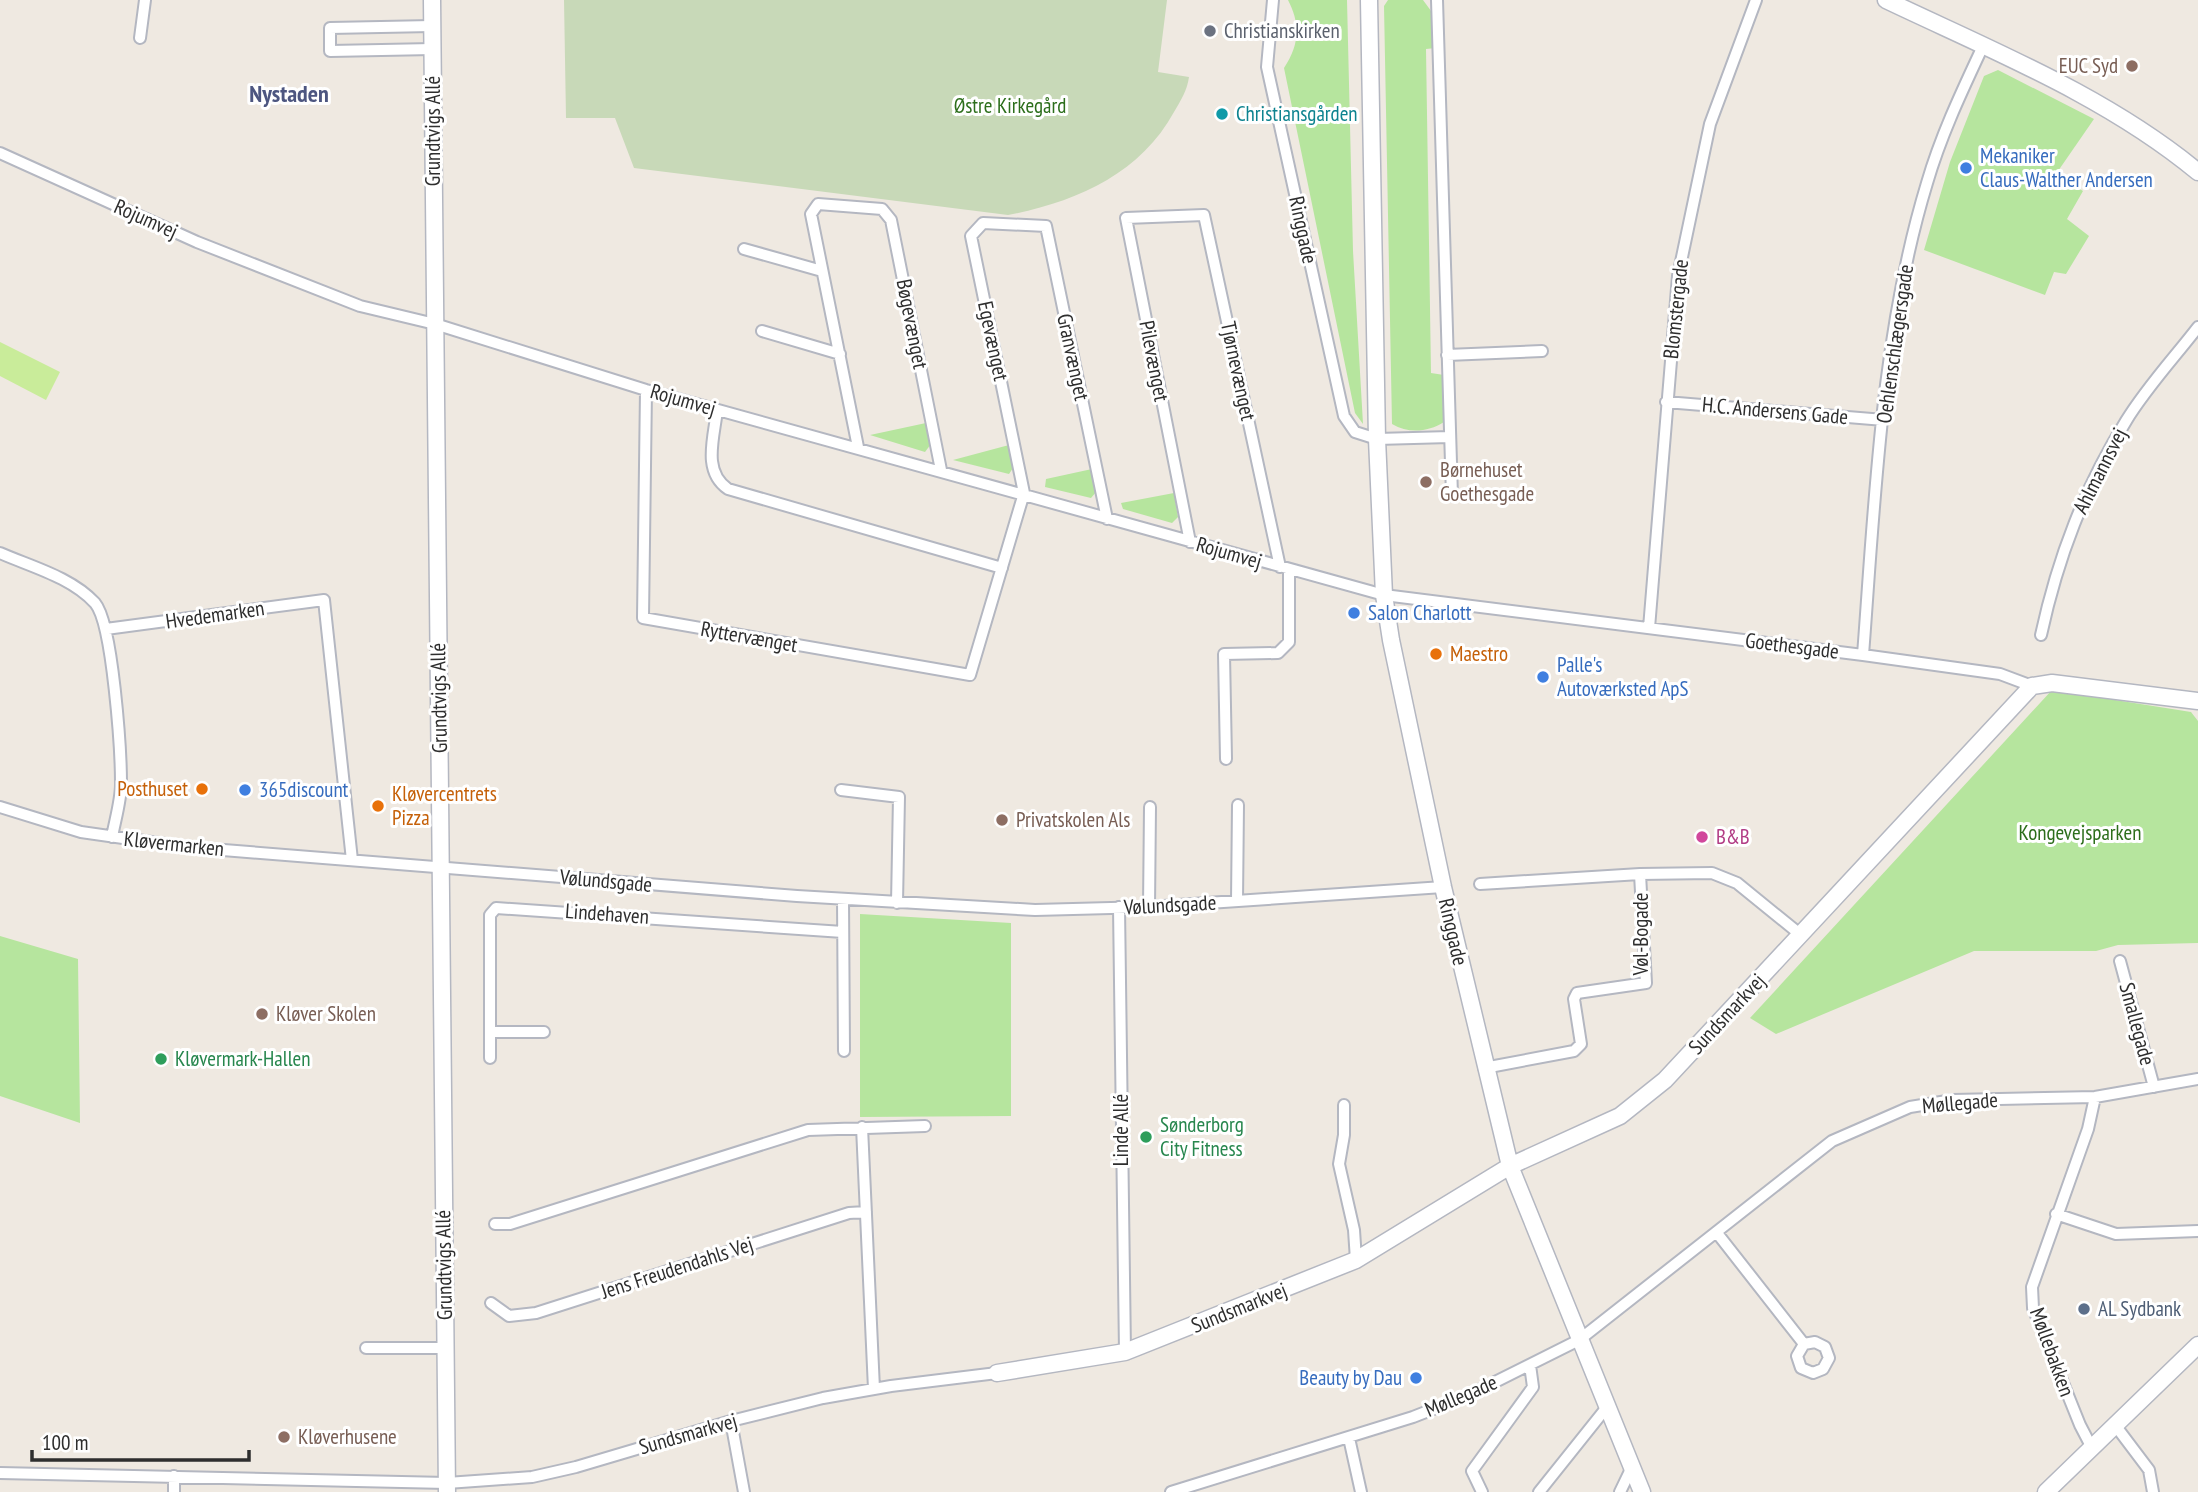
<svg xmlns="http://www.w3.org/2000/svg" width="2198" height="1492" font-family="'PT Sans Narrow',sans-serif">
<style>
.green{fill:#b6e59e}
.cemetery{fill:#c8d9b8}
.pitch{fill:#c9ec9a}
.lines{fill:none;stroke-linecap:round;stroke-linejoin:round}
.street-casing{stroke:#b4b7c1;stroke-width:14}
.secondary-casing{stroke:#b4b7c1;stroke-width:19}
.street{stroke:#fff;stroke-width:10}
.secondary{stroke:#fff;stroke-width:16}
.worship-dot{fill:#6b7280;stroke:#fff;stroke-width:2.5}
.education-dot{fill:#8d6e63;stroke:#fff;stroke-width:2.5}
.culture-dot{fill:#0f9aa8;stroke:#fff;stroke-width:2.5}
.shop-dot{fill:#3f7fe0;stroke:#fff;stroke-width:2.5}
.food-dot{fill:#e8710a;stroke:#fff;stroke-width:2.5}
.hotel-dot{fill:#d1479c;stroke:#fff;stroke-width:2.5}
.leisure-dot{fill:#2e9e5b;stroke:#fff;stroke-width:2.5}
.service-dot{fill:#5c6f8a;stroke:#fff;stroke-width:2.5}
.labels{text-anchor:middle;stroke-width:6;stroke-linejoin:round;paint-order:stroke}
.worship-label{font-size:21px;fill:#5b616d;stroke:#fff;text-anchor:start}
.education-label{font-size:21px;fill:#785e54;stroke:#fff;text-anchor:start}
.park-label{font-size:21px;fill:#2c6e1b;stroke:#fff}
.culture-label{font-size:21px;fill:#0d838f;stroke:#fff;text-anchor:start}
.street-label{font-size:21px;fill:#2e2e2e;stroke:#fff}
.shop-label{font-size:21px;fill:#366cbe;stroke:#fff;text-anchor:start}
.food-label{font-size:21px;fill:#c56008;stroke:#fff;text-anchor:start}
.hotel-label{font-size:21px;fill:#b23c85;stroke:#fff;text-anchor:start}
.leisure-label{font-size:21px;fill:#27864d;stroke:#fff;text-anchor:start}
.service-label{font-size:21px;fill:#4e5e75;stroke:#fff;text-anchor:start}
.quarter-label{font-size:24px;font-weight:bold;fill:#4d5680;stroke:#fff}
</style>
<rect width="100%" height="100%" fill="#efe9e1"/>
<path class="green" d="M1288 0H1347L1353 251 1363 424 1355 413 1284 68C1299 45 1301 25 1288 0Z
M1388 0H1423L1434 15 1436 48 1426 49 1431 373 1444 375V422C1428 432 1409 434 1392 424L1384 6Z
M1998 70 2094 119 2056 174 2083 191 2067 219 2089 236 2066 274 2054 272 2045 295 1924 250 1950 162 1984 76Z
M926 423 931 444 925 452 870 435Z
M1009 445 1013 468 1009 474 953 460Z
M1092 469 1096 492 1091 498 1045 487 1046 479Z
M1174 493 1178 517 1172 523 1123 509 1121 503Z
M2052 690 2191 712 2198 721V943L2118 945 2096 951H1974L1776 1034 1750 1018Z
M860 914 1011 923V1116L860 1117Z
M0 936 78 959 80 1123 0 1096Z"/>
<path class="cemetery" d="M564 0H1167L1158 72 1189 77C1187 91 1181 100 1174 112 1140 174 1076 202 1008 215L634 168 615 118H566Z"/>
<path class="pitch" d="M0 342 60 372 46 400 0 376Z"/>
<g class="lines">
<g class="street-casing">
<path id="street" d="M1273 0 1267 67 1344 416 1355 432 1377 439 1450 437
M1437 0 1452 496
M432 26 330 28V51L433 49
M140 38 145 0
M0 153 197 242 360 306 435 324 646 390 1384 595 1863 655 2000 674 2032 686
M744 249 822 271
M762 331 840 354
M1447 355 1542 351
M646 390 643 618 970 675 1024 493 971 236 983 223 1046 226 1107 519
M1666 402 1884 420
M717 410C714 438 702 471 728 489L1002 568
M858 447 811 214 818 204 882 209 891 220 941 470
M1190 542 1126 218 1204 215 1280 567
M0 553C32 567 71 577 95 603 113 624 121 752 121 784 121 801 115 820 112 837
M1649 628 1678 276 1710 124 1756 0
M106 629 324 600 352 860
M2041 635C2058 557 2084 489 2126 421 2146 388 2174 358 2198 327
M1863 655C1875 498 1881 334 1927 183 1941 135 1962 91 1983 46
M1226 759 1224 654 1278 653 1289 642V570
M841 790 899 797 897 903
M0 807 81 832 186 847 797 896 1035 910 1149 907 1443 887
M1480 884 1640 874 1712 873 1737 883 1801 935
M843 899 844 1051
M1237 901 1238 805
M1119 907 1125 1352
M1149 907 1150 807
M2120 961 2154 1087
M490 1032H544
M490 1058V915L496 908 843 932
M1484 1068 1574 1051 1581 1044 1574 999 1577 993 1646 983 1640 874
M1344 1105V1135L1339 1164 1354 1230 1356 1260
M862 1127 874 1389
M2056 1214 2116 1234 2198 1231
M495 1224H510L808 1130 925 1126
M1717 1233 1804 1344 1797 1356 1801 1368 1813 1373 1823 1369 1829 1358 1825 1347 1815 1342 1804 1344
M491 1303 509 1316 536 1313 849 1213 866 1212
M366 1348H445
M731 1421 744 1492
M2115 1425 2149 1470 2153 1492
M1349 1438 1361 1492
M2092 1448 2080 1425 2033 1308 2032 1287 2088 1129 2095 1097
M0 1473 447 1483 532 1477 576 1467 731 1421 823 1398 891 1386 997 1373
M174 1492V1476
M1171 1492 1413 1417 1469 1395 1579 1340 1832 1141 1910 1107 1953 1100 2095 1097 2198 1079
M1482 1492 1472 1471 1533 1387 1530 1365
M1539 1492 1607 1407
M1620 1492 1632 1467"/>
</g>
<g class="secondary-casing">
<path id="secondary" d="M432 0 447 1492
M1369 0 1377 439 1384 595 1391 640 1443 887 1510 1166 1642 1492
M1886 0C1993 51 2106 96 2198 172
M997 1373 1125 1352 1356 1260 1510 1166 1620 1116 1665 1080 2032 686 2052 683 2198 701
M2046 1492 2198 1345"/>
</g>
<use href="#street" class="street"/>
<use href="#secondary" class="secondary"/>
</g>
<circle class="worship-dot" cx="1210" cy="31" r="7"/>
<g class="education-dot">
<circle cx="2132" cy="66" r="7"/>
<circle cx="1426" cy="482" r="7"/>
<circle cx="1002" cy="820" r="7"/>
<circle cx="262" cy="1014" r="7"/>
<circle cx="284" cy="1437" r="7"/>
</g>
<circle class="culture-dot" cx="1222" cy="114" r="7"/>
<g class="shop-dot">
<circle cx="1966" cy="168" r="7"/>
<circle cx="1354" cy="613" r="7"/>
<circle cx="1543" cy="677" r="7"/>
<circle cx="245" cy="790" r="7"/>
<circle cx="1416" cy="1378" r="7"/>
</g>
<g class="food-dot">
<circle cx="1436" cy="654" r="7"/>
<circle cx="202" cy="789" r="7"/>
<circle cx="378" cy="806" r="7"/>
</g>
<circle class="hotel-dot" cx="1702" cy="837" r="7"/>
<g class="leisure-dot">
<circle cx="161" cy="1059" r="7"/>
<circle cx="1146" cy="1137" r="7"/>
</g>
<circle class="service-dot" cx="2084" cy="1309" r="7"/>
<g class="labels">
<g class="worship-label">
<text x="1224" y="38">Christianskirken</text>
</g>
<g class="education-label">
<text x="2118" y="73" text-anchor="end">EUC Syd</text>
<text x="1440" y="477">Børnehuset<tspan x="1440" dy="24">Goethesgade</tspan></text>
<text x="1016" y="827">Privatskolen Als</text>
<text x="276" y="1021">Kløver Skolen</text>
<text x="298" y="1444">Kløverhusene</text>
</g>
<g class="park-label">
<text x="1010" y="113">Østre Kirkegård</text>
<text x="2080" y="840">Kongevejsparken</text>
</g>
<g class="culture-label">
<text x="1236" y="121">Christiansgården</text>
</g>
<g class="street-label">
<text transform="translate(433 131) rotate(-90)" y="7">Grundtvigs Allé</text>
<text transform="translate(146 219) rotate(24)" y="7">Rojumvej</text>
<text transform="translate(1303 230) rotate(78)" y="7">Ringgade</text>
<text transform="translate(1676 309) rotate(-84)" y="7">Blomstergade</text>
<text transform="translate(912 324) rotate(79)" y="7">Bøgevænget</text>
<text transform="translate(993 341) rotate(78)" y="7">Egevænget</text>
<text transform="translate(1895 344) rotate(-82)" y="7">Oehlenschlægersgade</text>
<text transform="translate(1073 357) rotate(78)" y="7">Granvænget</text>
<text transform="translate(1154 361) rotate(79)" y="7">Pilevænget</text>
<text transform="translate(1238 371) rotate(78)" y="7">Tjørnevænget</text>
<text transform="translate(683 400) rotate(16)" y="7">Rojumvej</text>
<text transform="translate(1775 411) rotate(5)" y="7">H.C. Andersens Gade</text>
<text transform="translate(2100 471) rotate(-63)" y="7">Ahlmannsvej</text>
<text transform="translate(1229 553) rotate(16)" y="7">Rojumvej</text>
<text transform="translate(215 615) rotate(-8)" y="7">Hvedemarken</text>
<text transform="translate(749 637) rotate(10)" y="7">Ryttervænget</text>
<text transform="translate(1792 646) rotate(7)" y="7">Goethesgade</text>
<text transform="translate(439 698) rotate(-91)" y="7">Grundtvigs Allé</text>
<text transform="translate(174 844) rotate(6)" y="7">Kløvermarken</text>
<text transform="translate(606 881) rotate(5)" y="7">Vølundsgade</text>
<text transform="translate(1170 905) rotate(-3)" y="7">Vølundsgade</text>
<text transform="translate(607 914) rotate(4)" y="7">Lindehaven</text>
<text transform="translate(1453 932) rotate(77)" y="7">Ringgade</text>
<text transform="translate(1641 934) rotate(-90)" y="7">Vøl-Bogade</text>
<text transform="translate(1727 1014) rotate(-47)" y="7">Sundsmarkvej</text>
<text transform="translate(2137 1024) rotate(75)" y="7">Smallegade</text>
<text transform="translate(1960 1103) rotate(-5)" y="7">Møllegade</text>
<text transform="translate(1121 1130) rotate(-90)" y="7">Linde Allé</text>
<text transform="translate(444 1265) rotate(-91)" y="7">Grundtvigs Allé</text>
<text transform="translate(677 1268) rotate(-18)" y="7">Jens Freudendahls Vej</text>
<text transform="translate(1239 1308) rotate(-22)" y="7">Sundsmarkvej</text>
<text transform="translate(2052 1352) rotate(70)" y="7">Møllebakken</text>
<text transform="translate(1461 1396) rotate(-23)" y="7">Møllegade</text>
<text transform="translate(688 1434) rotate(-16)" y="7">Sundsmarkvej</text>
</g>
<g class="shop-label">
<text x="1980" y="163">Mekaniker<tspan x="1980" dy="24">Claus-Walther Andersen</tspan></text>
<text x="1368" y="620">Salon Charlott</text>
<text x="1557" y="672">Palle's<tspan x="1557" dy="24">Autoværksted ApS</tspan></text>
<text x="259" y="797">365discount</text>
<text x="1402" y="1385" text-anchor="end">Beauty by Dau</text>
</g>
<g class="food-label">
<text x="1450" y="661">Maestro</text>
<text x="188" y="796" text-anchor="end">Posthuset</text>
<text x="392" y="801">Kløvercentrets<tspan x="392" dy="24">Pizza</tspan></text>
</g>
<g class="hotel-label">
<text x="1716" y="844">B&amp;B</text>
</g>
<g class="leisure-label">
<text x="175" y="1066">Kløvermark-Hallen</text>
<text x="1160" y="1132">Sønderborg<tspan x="1160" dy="24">City Fitness</tspan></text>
</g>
<g class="service-label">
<text x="2098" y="1316">AL Sydbank</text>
</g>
<g class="quarter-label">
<text x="289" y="102">Nystaden</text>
</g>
</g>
<path d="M32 1450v10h217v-10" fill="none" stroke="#2e2e2e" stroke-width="3.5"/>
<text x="42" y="1450" font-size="21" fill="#2e2e2e" stroke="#ffffff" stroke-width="5" paint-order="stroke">100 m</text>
</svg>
